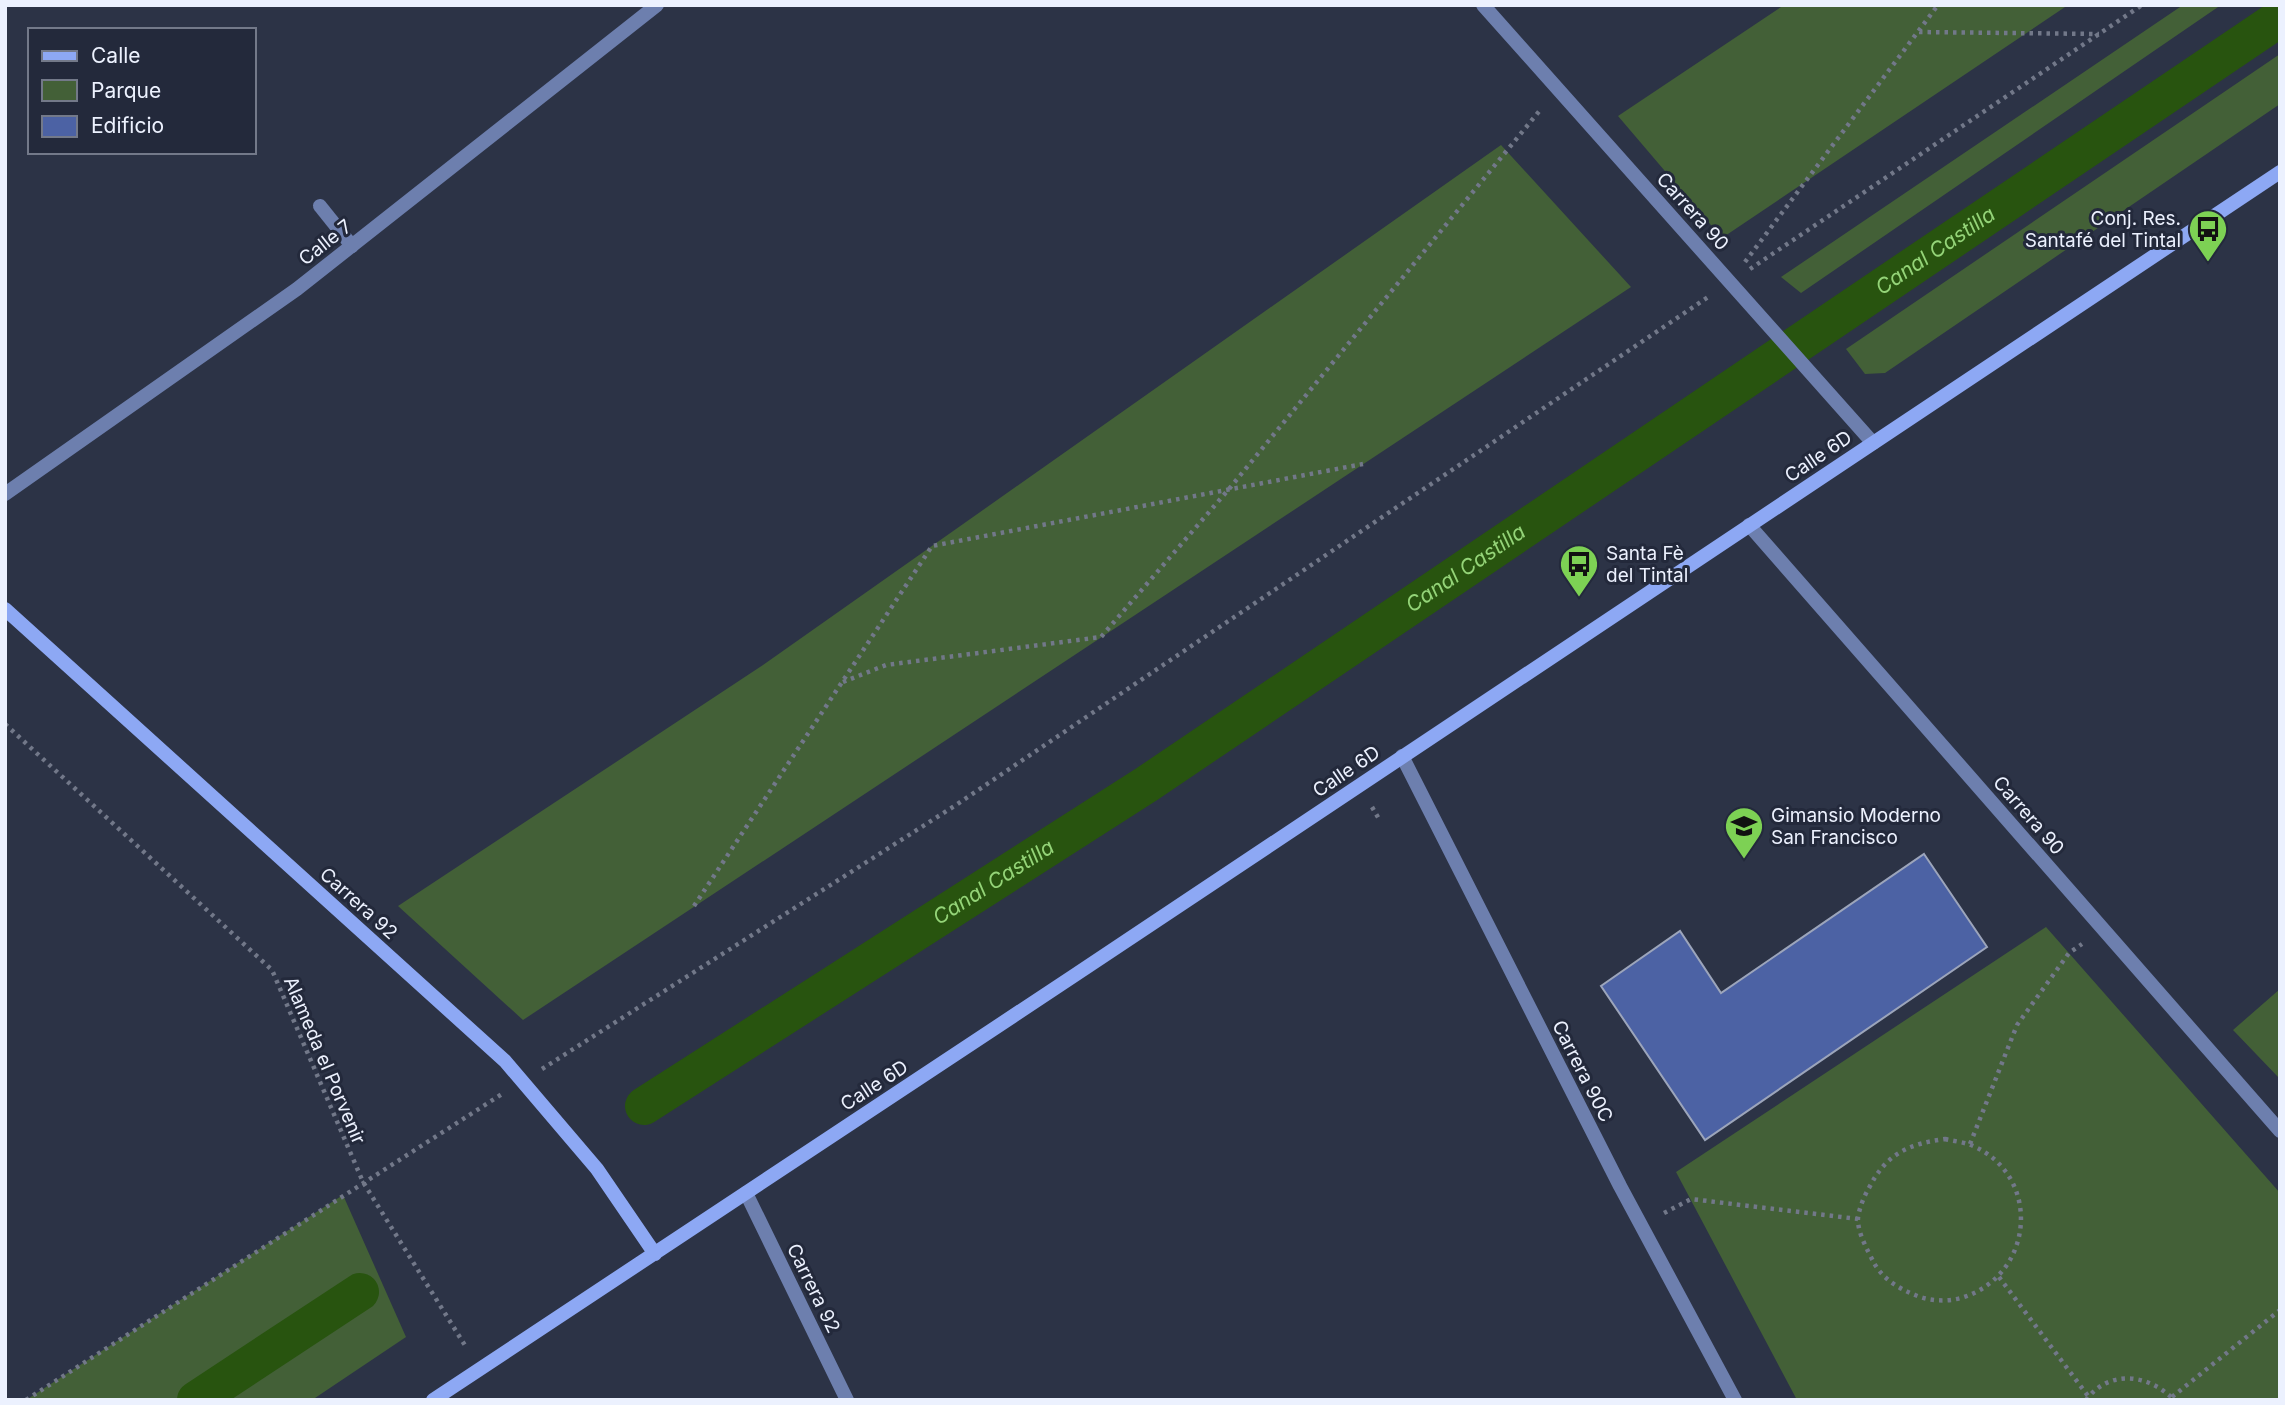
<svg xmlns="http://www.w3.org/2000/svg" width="2285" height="1405" font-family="Inter,sans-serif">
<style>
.green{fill:#436037}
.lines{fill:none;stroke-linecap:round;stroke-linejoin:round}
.canal{stroke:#28540f;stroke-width:38}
.building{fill:#4c62a4;stroke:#9ca5bb;stroke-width:2}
.path{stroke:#727889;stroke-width:4.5;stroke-dasharray:3.5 5;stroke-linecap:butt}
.lane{stroke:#6d7fae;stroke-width:14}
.street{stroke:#6d7fae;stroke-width:14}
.secondary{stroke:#8da8f4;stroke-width:14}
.labels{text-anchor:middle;stroke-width:6;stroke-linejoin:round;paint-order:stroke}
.street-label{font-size:19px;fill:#ecf1fe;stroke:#23293b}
.poi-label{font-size:19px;fill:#ecf1fe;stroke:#23293b;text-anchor:start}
.water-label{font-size:21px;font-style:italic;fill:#94d478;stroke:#23293b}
</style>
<rect width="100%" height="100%" fill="#2c3346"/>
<path class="green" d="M1784 5H2068L1722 238 1618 116Z
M2183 5H2221L1801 293 1781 277Z
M2280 54V104L1885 373 1865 374 1846 349Z
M1501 145 1631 287 523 1020 398 906 763 665Z
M2046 927 2280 1193V1400H1797L1676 1172Z
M2280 989V1079L2233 1030Z
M343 1195 406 1337 312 1400H26Z"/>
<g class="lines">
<g class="canal">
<path id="s1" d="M644 1106 1147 784 2280 18"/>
<path d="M196 1400 360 1292"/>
</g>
</g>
<path class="building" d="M1924 854 1987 947 1705 1140 1601 986 1680 931 1721 993Z"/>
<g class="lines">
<path class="path" d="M1919 32 2099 34
M1745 262 1938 5
M1750 269 2142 5
M843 682 886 665 1101 637 1229 489 1541 109
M5 724 272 970 363 1182 466 1347
M1372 807 1379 819
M694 906 932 546 1363 464
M542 1069 956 805 1708 297
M1945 1139C1953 1141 1963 1142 1971 1145 2043 1175 2035 1276 1961 1298 1946 1302 1929 1301 1915 1295 1898 1288 1883 1279 1874 1263 1868 1251 1857 1232 1858 1218 1859 1209 1864 1196 1869 1188 1886 1154 1908 1144 1945 1139Z
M1970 1144 2017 1025 2069 953 2082 944
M1664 1213 1691 1199 1858 1219
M1999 1277 2088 1396
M2172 1397 2280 1310
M26 1400 502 1094
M2086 1400C2109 1369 2148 1374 2173 1399"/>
<path class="lane" d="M320 206 352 246"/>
<path class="street" d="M1483 5 1873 443
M5 494 297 289 657 5
M1749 525 2280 1131
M1402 756 1620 1186 1735 1400
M746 1193 847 1400"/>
<path class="secondary" d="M5 609 505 1061 597 1169 655 1254
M433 1400 1075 975 2280 172"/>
</g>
<defs>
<g id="bus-pin" transform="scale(2.0125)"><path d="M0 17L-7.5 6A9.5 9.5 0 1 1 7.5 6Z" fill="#7dd154" stroke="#23293b"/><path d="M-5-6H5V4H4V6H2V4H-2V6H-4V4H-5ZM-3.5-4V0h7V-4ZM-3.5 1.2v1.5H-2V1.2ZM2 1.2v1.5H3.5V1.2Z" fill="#111"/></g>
<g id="school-pin" transform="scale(2.0125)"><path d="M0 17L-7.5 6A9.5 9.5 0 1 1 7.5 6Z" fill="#7dd154" stroke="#23293b"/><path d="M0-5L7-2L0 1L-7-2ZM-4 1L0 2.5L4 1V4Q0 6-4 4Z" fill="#111"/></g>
</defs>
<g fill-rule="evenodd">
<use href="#bus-pin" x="2208" y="229"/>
<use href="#bus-pin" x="1579" y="564"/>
<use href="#school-pin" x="1744" y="826"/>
</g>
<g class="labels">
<g class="street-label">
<text transform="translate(1693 211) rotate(48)" y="7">Carrera 90</text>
<text transform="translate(325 242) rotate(-38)" y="7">Calle 7</text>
<text transform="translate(1818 456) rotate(-34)" y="7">Calle 6D</text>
<text transform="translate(1346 771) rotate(-34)" y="7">Calle 6D</text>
<text transform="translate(2029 815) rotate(49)" y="7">Carrera 90</text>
<text transform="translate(359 903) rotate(42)" y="7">Carrera 92</text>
<text transform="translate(325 1060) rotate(67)" y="7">Alameda el Porvenir</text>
<text transform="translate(1583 1071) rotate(63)" y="7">Carrera 90C</text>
<text transform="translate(874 1085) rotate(-33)" y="7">Calle 6D</text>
<text transform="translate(814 1288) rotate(64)" y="7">Carrera 92</text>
</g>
<g class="poi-label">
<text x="2181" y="225" text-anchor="end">Conj. Res.<tspan x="2181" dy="22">Santafé del Tintal</tspan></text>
<text x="1606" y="560">Santa Fè<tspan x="1606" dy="22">del Tintal</tspan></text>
<text x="1771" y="822">Gimansio Moderno<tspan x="1771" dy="22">San Francisco</tspan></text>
</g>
<g class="water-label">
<text dy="7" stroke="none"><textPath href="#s1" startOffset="1549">Canal Castilla</textPath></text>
<text dy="7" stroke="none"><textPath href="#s1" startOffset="982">Canal Castilla</textPath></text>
<text dy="7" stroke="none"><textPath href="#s1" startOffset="415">Canal Castilla</textPath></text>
</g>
</g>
<rect width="2285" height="1405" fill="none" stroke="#ecf1fe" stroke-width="14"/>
<rect x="28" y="28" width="228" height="126" fill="#23293b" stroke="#737989" stroke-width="2"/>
<rect x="42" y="51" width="35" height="10" fill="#8da8f4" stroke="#737989" stroke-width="2"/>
<text x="91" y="63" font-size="21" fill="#ecf1fe">Calle</text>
<rect x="42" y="80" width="35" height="21" fill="#436037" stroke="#737989" stroke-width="2"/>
<text x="91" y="98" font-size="21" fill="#ecf1fe">Parque</text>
<rect x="42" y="116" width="35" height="21" fill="#4c62a4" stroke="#737989" stroke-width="2"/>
<text x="91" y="133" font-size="21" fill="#ecf1fe">Edificio</text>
</svg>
